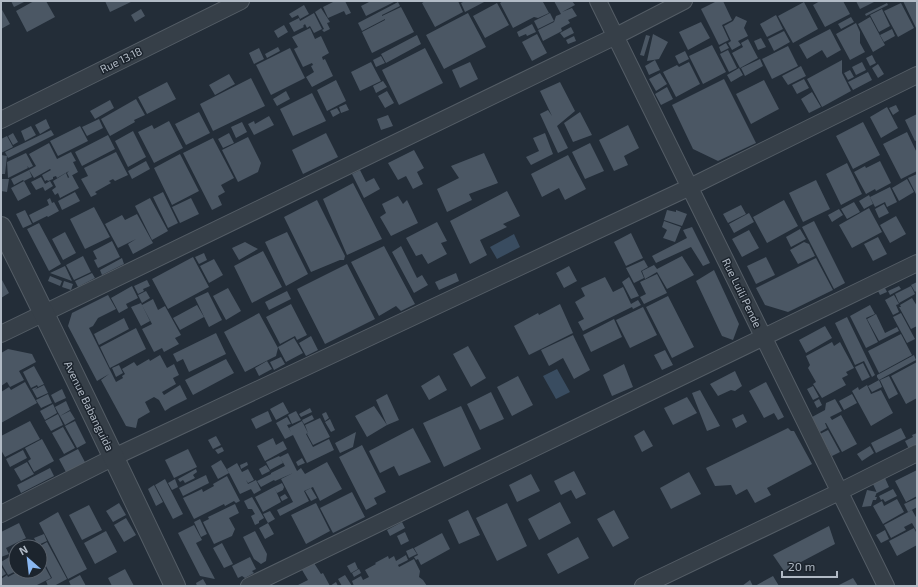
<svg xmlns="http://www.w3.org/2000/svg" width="918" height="587" font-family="'Exo 2',sans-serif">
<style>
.water{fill:#394c60}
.building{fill:#4b5764}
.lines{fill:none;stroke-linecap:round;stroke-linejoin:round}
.minor-casing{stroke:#545d66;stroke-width:18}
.tertiary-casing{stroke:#545d66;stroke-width:22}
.minor{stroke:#363f48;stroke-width:16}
.tertiary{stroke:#363f48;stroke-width:20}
.labels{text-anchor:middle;stroke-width:3;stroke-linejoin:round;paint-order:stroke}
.street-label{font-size:11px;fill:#b1bac5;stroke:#1c242d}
</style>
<rect width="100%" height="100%" fill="#232d38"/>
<path class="water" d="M514 234 520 247 497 259 490 247Z
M557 369 570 392 556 399 543 376Z"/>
<path class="building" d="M11 1H26L14 7Z
M34 1H46L55 17 27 32 16 11Z
M105 1H133L110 12Z
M335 1H345L351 13 346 15 344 11 328 18 323 7Z
M371 1H396L366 16 361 6Z
M425 1H458L463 12 435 27 422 3Z
M465 1H486L465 12 461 3Z
M503 1H546L543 2 549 13 538 18 534 17 513 28 500 3Z
M554 1H572L575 5 562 12 572 8 577 16 568 20 570 23 561 28 562 31 543 41 538 30 554 22 556 16 561 14Z
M717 1H723L732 20 722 25 729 40 719 45 701 9Z
M820 1H843L850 14 825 27 813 5Z
M856 1H876L860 9Z
M903 1H917V30Z
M398 2 400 6 382 15V16L401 7 414 32 372 53 362 32 385 20V19L362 31 358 23Z
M804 2 818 29 793 43 778 16Z
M497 3 509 25 485 38 473 16Z
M887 3 888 5 866 16 865 14Z
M901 3 914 28 898 37 884 11Z
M304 5 309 14 300 19 298 15 292 18 289 14Z
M1 8 10 24 1 29Z
M321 8 330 22 327 23 330 29 324 32 322 30 324 29 315 12Z
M141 9 145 16 135 22 131 15Z
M882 9 890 26 879 32 870 15Z
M314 13 322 29 314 33 310 26 307 28 305 24 303 26 304 27 294 32 289 23 299 18 300 21Z
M468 13 486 47 444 69 426 35Z
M550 13 554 21 538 29 534 21Z
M776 15 783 29 767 37 760 24Z
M736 16 747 21 744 28 748 36 738 41 741 45 732 50 728 43 731 41 724 26 733 21Z
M851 17 854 22 841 29 838 24Z
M870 17 885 45 873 52 858 24Z
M701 22 710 38 688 50 679 32Z
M856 23 860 32V43L865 52 850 60 836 34Z
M532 24 536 32 527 36 526 34 519 37 517 32Z
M284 25 288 32 278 38 274 31Z
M571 27 574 33 564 38 560 33Z
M310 28 315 39 321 36 329 53 322 57 323 60 325 59 333 76 312 87 306 77 314 72 311 66 317 63 313 65 312 63 303 67 294 49 298 47 292 37Z
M830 29 841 50 827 58 822 50 807 59 799 45Z
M892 29 895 36 884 42 880 35Z
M784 31 790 42 774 51 768 39Z
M537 34 547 53 532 61 522 42Z
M653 34 668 42 659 59 647 61Z
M417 35 421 44 386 63 381 54Z
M646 35 650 36 644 56 640 55Z
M574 36 576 41 568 44 566 40Z
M761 38 766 47 758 50 754 41Z
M748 39 758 58 740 68 732 53 743 47 741 43Z
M726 43 729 48 721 52 719 47Z
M712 45 726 72 703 84 689 56Z
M788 46 798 66 772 79 762 59Z
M278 47 280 51 267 58 265 54Z
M259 48 264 59 254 64 249 53Z
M290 48 305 78 271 95 256 65Z
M425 48 443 83 399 105 382 70Z
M728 50 737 68 729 72 720 54Z
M685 51 689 59 679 64 675 56Z
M872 55 876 63 870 66 866 58Z
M381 56 385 63 376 67 373 60Z
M760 59 763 66 745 76 741 68Z
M655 60 660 70 649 75 645 66Z
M842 60V73L851 91 822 107 807 79Z
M371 62 381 81 360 91 351 72Z
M470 62 478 79 460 88 452 70Z
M689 62 700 84 676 97 663 72 677 65 679 67Z
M862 62 866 70 856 75 852 67Z
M878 64 884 74 878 78 872 68Z
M801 66 806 76 788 85 782 76Z
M739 68 743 75 731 82 727 75Z
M850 70 854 77 848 80 844 73Z
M868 72 872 80 853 90 848 82Z
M660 73 667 84 656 91 649 79Z
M229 74 235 84 215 95 209 85Z
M251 78 265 106 213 131 200 104Z
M724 79 756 143 718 161 693 149 672 105Z
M804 79 809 88 797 94 792 85Z
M336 80 346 101 327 111 317 90Z
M764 80 779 109 751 124 736 94Z
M383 81 387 87 376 93 373 86Z
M167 82 176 99 147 114 138 97Z
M560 82 575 111 557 126 568 148 558 153 540 114 548 110 552 116 540 91Z
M667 87 673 99 661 105 655 94Z
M286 91 290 99 277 106 273 99Z
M387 91 394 103 385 108 378 96Z
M812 92 821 107 809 113 801 99Z
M312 93 326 121 293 136 280 109Z
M136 99 145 115 134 120 135 122 110 136 101 119Z
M110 100 114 108 95 119 90 111Z
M346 104 349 110 341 113 339 107Z
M896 105 899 111 893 115 889 108Z
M887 107 898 128 881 138 870 117Z
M337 108 340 113 333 117 330 111Z
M199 112 210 133 186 145 175 124Z
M580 112 592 135 573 142 564 123Z
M917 114V140L915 141 905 120Z
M388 115 393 126 381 130 377 119Z
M269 116 274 125 254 135 248 124 254 121 255 124Z
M46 119 50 128 40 134 35 125Z
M99 119 103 128 87 136 82 127Z
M169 121 183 148 154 163 138 132 152 125 154 129Z
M242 122 247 132 236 138 231 127Z
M863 122 880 155 853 169 836 136Z
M628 125 639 148 624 156 628 165 614 171 599 140Z
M31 126 36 135 25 141 21 131Z
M80 126 88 141 58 156 50 141Z
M51 130 54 135 8 158 5 152Z
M133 131 146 157 128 167 115 141Z
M907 132 917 153V171L901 179 883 144Z
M13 133 18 142 13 145 8 136Z
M229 133 234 143 223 148 218 139Z
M326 133 338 157 303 174 292 150Z
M545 133 553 154 531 165 526 157 539 151 533 138Z
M108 135 115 149 82 166 75 152Z
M7 136 13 147 1 153V139Z
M248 137 261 163 258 172 238 182 222 150Z
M213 138 234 178 221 185 225 192 218 196 222 205 212 210 183 153Z
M49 143 57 159 71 152 76 161 73 162 78 172 69 177 67 173 69 171 57 178 56 176 53 177V179L48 181 47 180 45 181 42 175 51 170 50 169 34 178 29 170 36 166 29 154Z
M590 143 604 171 585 179 572 152Z
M414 150 424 168 417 172 423 184 413 189 406 176 398 180 388 163Z
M116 152 128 175 115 181 113 179 109 181 111 183 95 192 97 194 91 197 81 179 88 176 84 168Z
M26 153 33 166 29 168 27 166 28 168 8 178 7 162Z
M484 153 498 183 469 194 472 200 447 212 437 189 459 178 451 166Z
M180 154 199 191 172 205 154 168Z
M1 155 7 156 5 174H1Z
M568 155 586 189 565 200 559 188 542 197 531 174Z
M146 161 150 169 132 179 128 171Z
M880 161 891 183 876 191 875 189 866 194 854 172 865 166 866 168Z
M847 163 862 194 841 205 826 174Z
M29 170 32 177 24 181 23 180 14 185 11 179Z
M360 170 366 182 374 178 380 189 364 198 352 174Z
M66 173 68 178 72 175 79 188 60 198 58 193 55 195 52 190 56 187 53 181Z
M917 174V196L908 178Z
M41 177 45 184 50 181 53 186 45 191 43 187 36 190 31 182Z
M1 179H9L7 192 1 191Z
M907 179 914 192 899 201 892 188Z
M816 180 830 209 803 222 789 193Z
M24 181 31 194 18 201 11 188Z
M353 183 382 239 347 255 323 199Z
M890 187 897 202 887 207 885 202 875 207 870 197Z
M507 191 520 216 503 224 507 227 480 240 487 255 470 264 450 221Z
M75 192 80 201 62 210 58 201Z
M163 192 178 223 168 228 153 197Z
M869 195 873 204 864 209 859 201Z
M398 196 403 204 407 200 418 223 391 236 380 217 386 213 382 204Z
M50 198 52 203 54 202 59 211 48 217 47 216 33 223 29 215 49 205 47 200Z
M150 198 168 231 152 240 135 206Z
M191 198 199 214 180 223 172 207Z
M317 200 345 256 344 260H340L311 272 284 217Z
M784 200 798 226 767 243 753 217Z
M854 202 860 212 847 219 841 209Z
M884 204 889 213 879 218 875 209Z
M741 205 746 214 728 223 723 214Z
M94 207 110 237 85 249 70 219Z
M869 208 882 232 852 248 839 225Z
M839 209 843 215 832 222 828 215Z
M25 210 32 224 23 228 16 214Z
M667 210 676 212V210L687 214 682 226 664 220Z
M749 213 754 222 734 233 729 224Z
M137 214 153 243 133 254 128 244 136 239 118 248 105 224 122 215 125 220Z
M896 216 906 234 890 243 880 225Z
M664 221 681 227 675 242 663 238 667 230 662 227Z
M814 221 845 283 834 289 802 227Z
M437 222 447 241 441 243 447 254 428 264 422 254 416 256 406 238Z
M39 223 61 264 49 271 27 229Z
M692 227 710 263 703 266 691 247 656 263 652 256 687 238 683 230Z
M800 229 806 239 791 247 786 237Z
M749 230 759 248 742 257 732 239Z
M65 232 76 253 63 260 52 239Z
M287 232 308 274 286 286 265 242Z
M631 233 643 258 626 266 614 242Z
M878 237 887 254 873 261 864 244Z
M112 241 120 257 98 268 94 260 97 259 93 251Z
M245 242 258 249 239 260 232 248Z
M804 242 809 244 815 256 798 264 790 250Z
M384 246 415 304 401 311 396 306 379 316 351 262Z
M401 246 417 278 422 275 428 285 414 293 392 252Z
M263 251 282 287 252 303 234 266Z
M204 253 207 260 199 264 195 257Z
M83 256 91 272 74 280 66 265Z
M682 256 694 275 667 289 657 272 645 279 642 271 654 265 657 269Z
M193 257 209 287 168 309 152 279Z
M766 257 775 275 756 284 747 266Z
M122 258 124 264 102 275 100 270Z
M816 258 833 290 788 312 765 305 756 288Z
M214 259 223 275 209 283 200 266Z
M644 260 648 267 641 271 644 278 634 283 626 268Z
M347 264 375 319 325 344 297 289Z
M65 266 72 281 50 273Z
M569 266 577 281 564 288 556 273Z
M714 270 739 324 733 340 722 336 696 281Z
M92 273 95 278 78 287 75 281Z
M456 273 459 281 439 290 435 282Z
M657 274 667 293 644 304 640 297 646 294 640 282Z
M50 276 62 281 60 286 48 281Z
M605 277 613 292 623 287 631 304 638 300 641 305 633 309 632 307 583 331 578 322 584 319 575 302 585 296 581 288Z
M629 277 639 296 631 299 622 282Z
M1 280H2L9 293 1 298Z
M147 280 150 286 143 289 144 291 138 294 134 286Z
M64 281 73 284 71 290 62 287Z
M917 282V290L915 292 911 285Z
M132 286 138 298 126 304 128 308 119 313 111 298Z
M899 286 901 289 890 295 888 291Z
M911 286 915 294 899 303 895 294Z
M228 288 241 311 226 320 213 296Z
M885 288 887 292 880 295 878 291Z
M146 291 150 298 142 303 138 295Z
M287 291 291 299 269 310 265 302Z
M208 292 222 320 209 327 195 298Z
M108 295 116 309 98 318 93 326 89 328 116 382 123 378 122 376 125 374 122 369 134 362 137 366 149 359 150 361 160 355 167 368 174 364 179 375 173 378 176 384 162 392 164 395 180 385 187 399 171 407 169 404 171 407 165 411 159 400 154 397 145 402 150 412 138 419 136 428 126 426 101 380 109 374 97 381 68 326 72 313Z
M894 295 899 304 896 305 899 312 893 315 885 300Z
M668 296 694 347 672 358 646 307Z
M912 298 917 306V326L911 329 899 307H901L900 305Z
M153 299 158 310 165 306 181 335 175 338 179 344 164 352 162 348 154 352 142 329 152 324 142 305Z
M141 303 150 321 141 326 131 307Z
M291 304 307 335 297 340 295 336 280 344 266 317Z
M560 304 573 333 529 355 514 326 538 313 539 315Z
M197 305 204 317 180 330 173 318Z
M870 305 875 314 866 318 878 342 866 348 850 316Z
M643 307 657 335 630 348 616 320Z
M259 313 278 348 276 356 245 372 224 332Z
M901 313 915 339 907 343 893 317Z
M876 314 885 333 897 327 899 331 879 341 867 319Z
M847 317 875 375 872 377 864 361 855 365 835 323Z
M124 318 129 329 99 345 94 334Z
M614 319 622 337 591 352 583 335Z
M825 326 832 338 806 353 799 340Z
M136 328 146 349 110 368 100 347Z
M216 333 226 354 189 372 183 359 177 362 173 354Z
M901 334 912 355 879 373 868 351Z
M573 335 590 370 574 379 563 358 549 366 541 350Z
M311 336 318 350 306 356 299 343Z
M294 338 303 353 286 362 278 347Z
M832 342 834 346 840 342 854 368 846 372 848 375 842 378 846 385 822 398 813 384 816 382 808 368 810 365 806 356Z
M468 346 486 378 471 387 453 354Z
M8 349 32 354 36 362 19 371 24 380 10 387 7 382 1 386V353Z
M665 350 673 365 662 370 654 355Z
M914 355 916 360 879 380 877 377V375Z
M281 357 285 364 274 370 270 362Z
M226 359 234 373 193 395 185 380Z
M267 361 272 369 259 376 255 368Z
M917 362V398L906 404 891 376Z
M863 363 870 377 862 381 855 367Z
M624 364 633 387 612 396 603 375Z
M119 365 123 373 116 377 112 368Z
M34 366 44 384 38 387 37 385 31 388 23 372Z
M735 371 742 386 735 391 731 390 718 396 710 384Z
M439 375 447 390 429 400 421 386Z
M518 376 533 405 512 416 497 387Z
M889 376 898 394 889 399 880 380Z
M879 380 882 387 872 392 868 386Z
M25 382 37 403 1 423V392L9 387 11 390Z
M766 382 784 417 778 420 774 413 764 418 749 391Z
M44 385 48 393 37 398 32 389 37 387V388L34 390Z
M867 385 871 394 881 390 893 413 871 426 852 391 858 387 859 390Z
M813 386 819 397 813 400 807 389Z
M62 389 66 398 55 403 51 395Z
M700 390 720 426 707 431 692 393Z
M491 392 504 419 480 430 467 404Z
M48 394 52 403 41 408 36 400Z
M387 394 399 420 387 425 376 400Z
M852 394 857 403 844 410 839 401Z
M687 397 697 413 673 425 664 408Z
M819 399 822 405 817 408 814 402Z
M835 399 842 411 830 417 832 420 841 415 857 444 842 452 826 423H825L827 428 820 432 812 417 825 410 826 403Z
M66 401 70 410 60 416 55 407Z
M283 402 289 413 276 420 270 409Z
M53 404 57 413 45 420 40 411Z
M374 406 387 425 367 437 355 416Z
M461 406 481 449 444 467 423 423Z
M310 408 312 412 301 417 299 414Z
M70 411 75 419 65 425 60 416Z
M268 411 272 421 256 429 251 419Z
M296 411 301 420 292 424 288 415Z
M326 412 329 418 325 421 322 414Z
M58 414 63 425 51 431 45 421Z
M743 414 747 422 736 428 732 419Z
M312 415 314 419 304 424 302 420Z
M287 417 291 424 287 425 291 432 289 428 302 421 308 433 306 434 313 447 329 439 334 450 307 463 293 435 285 439 276 423Z
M320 418 330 437 313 445 307 434 308 433 305 425Z
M330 419 335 430 331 432 325 422Z
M30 421 40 439 5 457 1 450V436Z
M75 421 86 443 77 448 65 426Z
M63 427 75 448 64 454 52 433Z
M413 428 431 462 399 476 394 466 380 473 369 451Z
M788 428 791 431H794L812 464 767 488 771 495 755 503 747 489 736 495 731 485 715 486 706 468Z
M901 428 906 438 876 453 871 443Z
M644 430 653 446 642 452 634 436Z
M828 430 840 452 832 456 820 434Z
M356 432 353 447 340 453 335 443Z
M917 433V445L909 449 905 441 913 437 912 435Z
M216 436 221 445 213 449 208 440Z
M273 438 276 445 283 441 287 449 265 461 257 446Z
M42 439 54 461 34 472 28 461 31 459 25 448Z
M362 445 386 492 374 498 377 504 366 510 339 457Z
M870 446 874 453 862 461 857 454Z
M222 447 224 451 218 454 215 450Z
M78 449 86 464 67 474 59 459Z
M188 449 197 467 174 478 165 460Z
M23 450 27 458 10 467 6 459Z
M288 453 297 471 301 468 305 474 327 462 342 489 320 501 313 487 304 491 309 501 280 516 277 510 293 502 281 479 293 473 275 481 274 480 261 487 257 481 271 474V473L285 466 281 459 283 463 270 470 266 462 279 456 280 457Z
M302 458 305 463 298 466 296 462Z
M221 460 229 473 218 479 211 466Z
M27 462 34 474 21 481 14 469Z
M247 462 248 465 241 469 240 465Z
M237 463 242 472 248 469 254 480 248 483 246 480 248 484 256 480 261 490 254 494 251 489 240 494 227 469Z
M266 465 270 471 262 475 259 469Z
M50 468 54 476 21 493 17 485Z
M196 469 197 472 193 475 195 478 185 483 183 480 180 482 178 479Z
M917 470V496L906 502 895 481Z
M574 471 586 494 576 499 571 490 561 495 554 481Z
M689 472 701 494 671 509 660 488Z
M531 474 540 491 517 502 509 485Z
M206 475 209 483 183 496 179 488Z
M227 476 240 501 236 503 234 501 225 506 224 504 194 519 183 498 202 489 203 492 214 486 213 484Z
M885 478 889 487 877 493 873 484Z
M165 479 183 514 173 519 155 485Z
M175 479 178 487 172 490 168 483Z
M282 483 284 487 283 490 277 493 274 487Z
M154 485 163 502 156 506 148 489Z
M274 487 281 502 263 512 255 497Z
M311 488 317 498 311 501 305 491Z
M893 489 897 496 885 502 883 499 881 500 879 496Z
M867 490 877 492 875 497H877L876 500H873L871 506 862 507Z
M352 492 365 517 333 533 320 508Z
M285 494 288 498 282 501 280 497Z
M252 497 264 518 259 521V523L255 525 251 516 255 514 252 509H248L244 501Z
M917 498V507L908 512 904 504Z
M897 499 904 512 883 524 873 506 882 501 884 506Z
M560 502 571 523 539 540 528 519Z
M119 503 126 515 113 522 106 511Z
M316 503 330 531 306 544 291 515Z
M507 503 527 546 497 561 476 518Z
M235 504 239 513 229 518 235 529 232 536 214 544 203 522 209 519 208 517Z
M89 505 102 530 82 540 69 515Z
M468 510 480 535 459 544 448 520Z
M614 510 629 538 613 547 597 519Z
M912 510 917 519V532L912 523 904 527 906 530 891 538 884 525Z
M270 511 275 519 268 523 263 514Z
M58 512 87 569 68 579 39 523Z
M126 518 136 535 124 542 114 525Z
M200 519 207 534 201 537 194 522Z
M402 522 405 528 390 536 387 530Z
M19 523 26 538 6 548 9 554 1 557V532Z
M268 523 274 534 265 539 259 528Z
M194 525 202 540 196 543 215 579 200 576 178 533Z
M829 526 835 544 784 571 773 555Z
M914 528 917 534V545L897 556 889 541Z
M885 530 889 539 881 543 876 535Z
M106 531 117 552 95 564 84 543Z
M255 531 267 554 266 561 261 564 254 559 243 537Z
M405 532 409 541 401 545 397 536Z
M442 533 450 549 421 565 418 559 416 560 414 557 418 555 414 548Z
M44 534 47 541 38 545 34 538Z
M578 537 589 558 558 574 547 554Z
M47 542 67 579 54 586H48L46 581 52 578 42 558H43L40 552V546Z
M222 543 233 564 224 568 213 548Z
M413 548 417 554 409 558 406 551Z
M16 553V571L8 575 1 563V562Z
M406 555 408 560 398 565 399 567 414 559 420 571 419 577 423 580 427 586H354L352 581 361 576 363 580 369 577 365 570 376 564 375 563 388 556 389 559 394 556 396 561Z
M250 557 256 569 252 571 254 573 245 578 242 576 238 578 232 566Z
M40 558 51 578 35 586H2L1 584V579L7 575 8 577 19 571H40Z
M355 562 358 569 351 573 347 566Z
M314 563 321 574 323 573 330 586 336 582 338 586H296L308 580 302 570Z
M1 566 6 574 1 577Z
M125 569 134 586H112L108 578Z
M359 569 361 573 354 577 352 573Z
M80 575 86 586H71L69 581Z
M345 575 352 586H342L338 579Z
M773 576 779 586H755Z
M853 578 858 586H837Z
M203 579 207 586H197L196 583Z
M750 580 753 586H742Z"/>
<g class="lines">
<g class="minor-casing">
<path id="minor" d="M598 1 886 586
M1 120 241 1
M1 334 616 36 684 1
M1 514 114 457 690 187 917 75
M249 586 917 263
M643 586 839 492 917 453"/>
</g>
<g class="tertiary-casing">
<path id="tertiary" d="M1 227C61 346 118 466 175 586"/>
</g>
<use href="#minor" class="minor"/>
<use href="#tertiary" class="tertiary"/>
</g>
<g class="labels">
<g class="street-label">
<text transform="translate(121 60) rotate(-26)" y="4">Rue 13.18</text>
<text transform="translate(742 293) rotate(64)" y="4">Rue Luili Pende</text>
<text transform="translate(89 406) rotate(64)" y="4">Avenue Babanguida</text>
</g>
</g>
<rect width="918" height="587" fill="none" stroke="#b1bac5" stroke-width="4"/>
<g transform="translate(28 559) rotate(332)"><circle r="19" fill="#1c242d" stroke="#58606a"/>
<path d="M0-3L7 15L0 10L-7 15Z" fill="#8ab7f0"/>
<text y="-6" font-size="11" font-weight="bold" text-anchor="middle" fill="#b1bac5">N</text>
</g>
<path d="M782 571v6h55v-6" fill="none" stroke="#b1bac5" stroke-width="2"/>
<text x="788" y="571" font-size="12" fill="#b1bac5" stroke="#1c242d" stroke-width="3" paint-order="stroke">20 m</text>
</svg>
